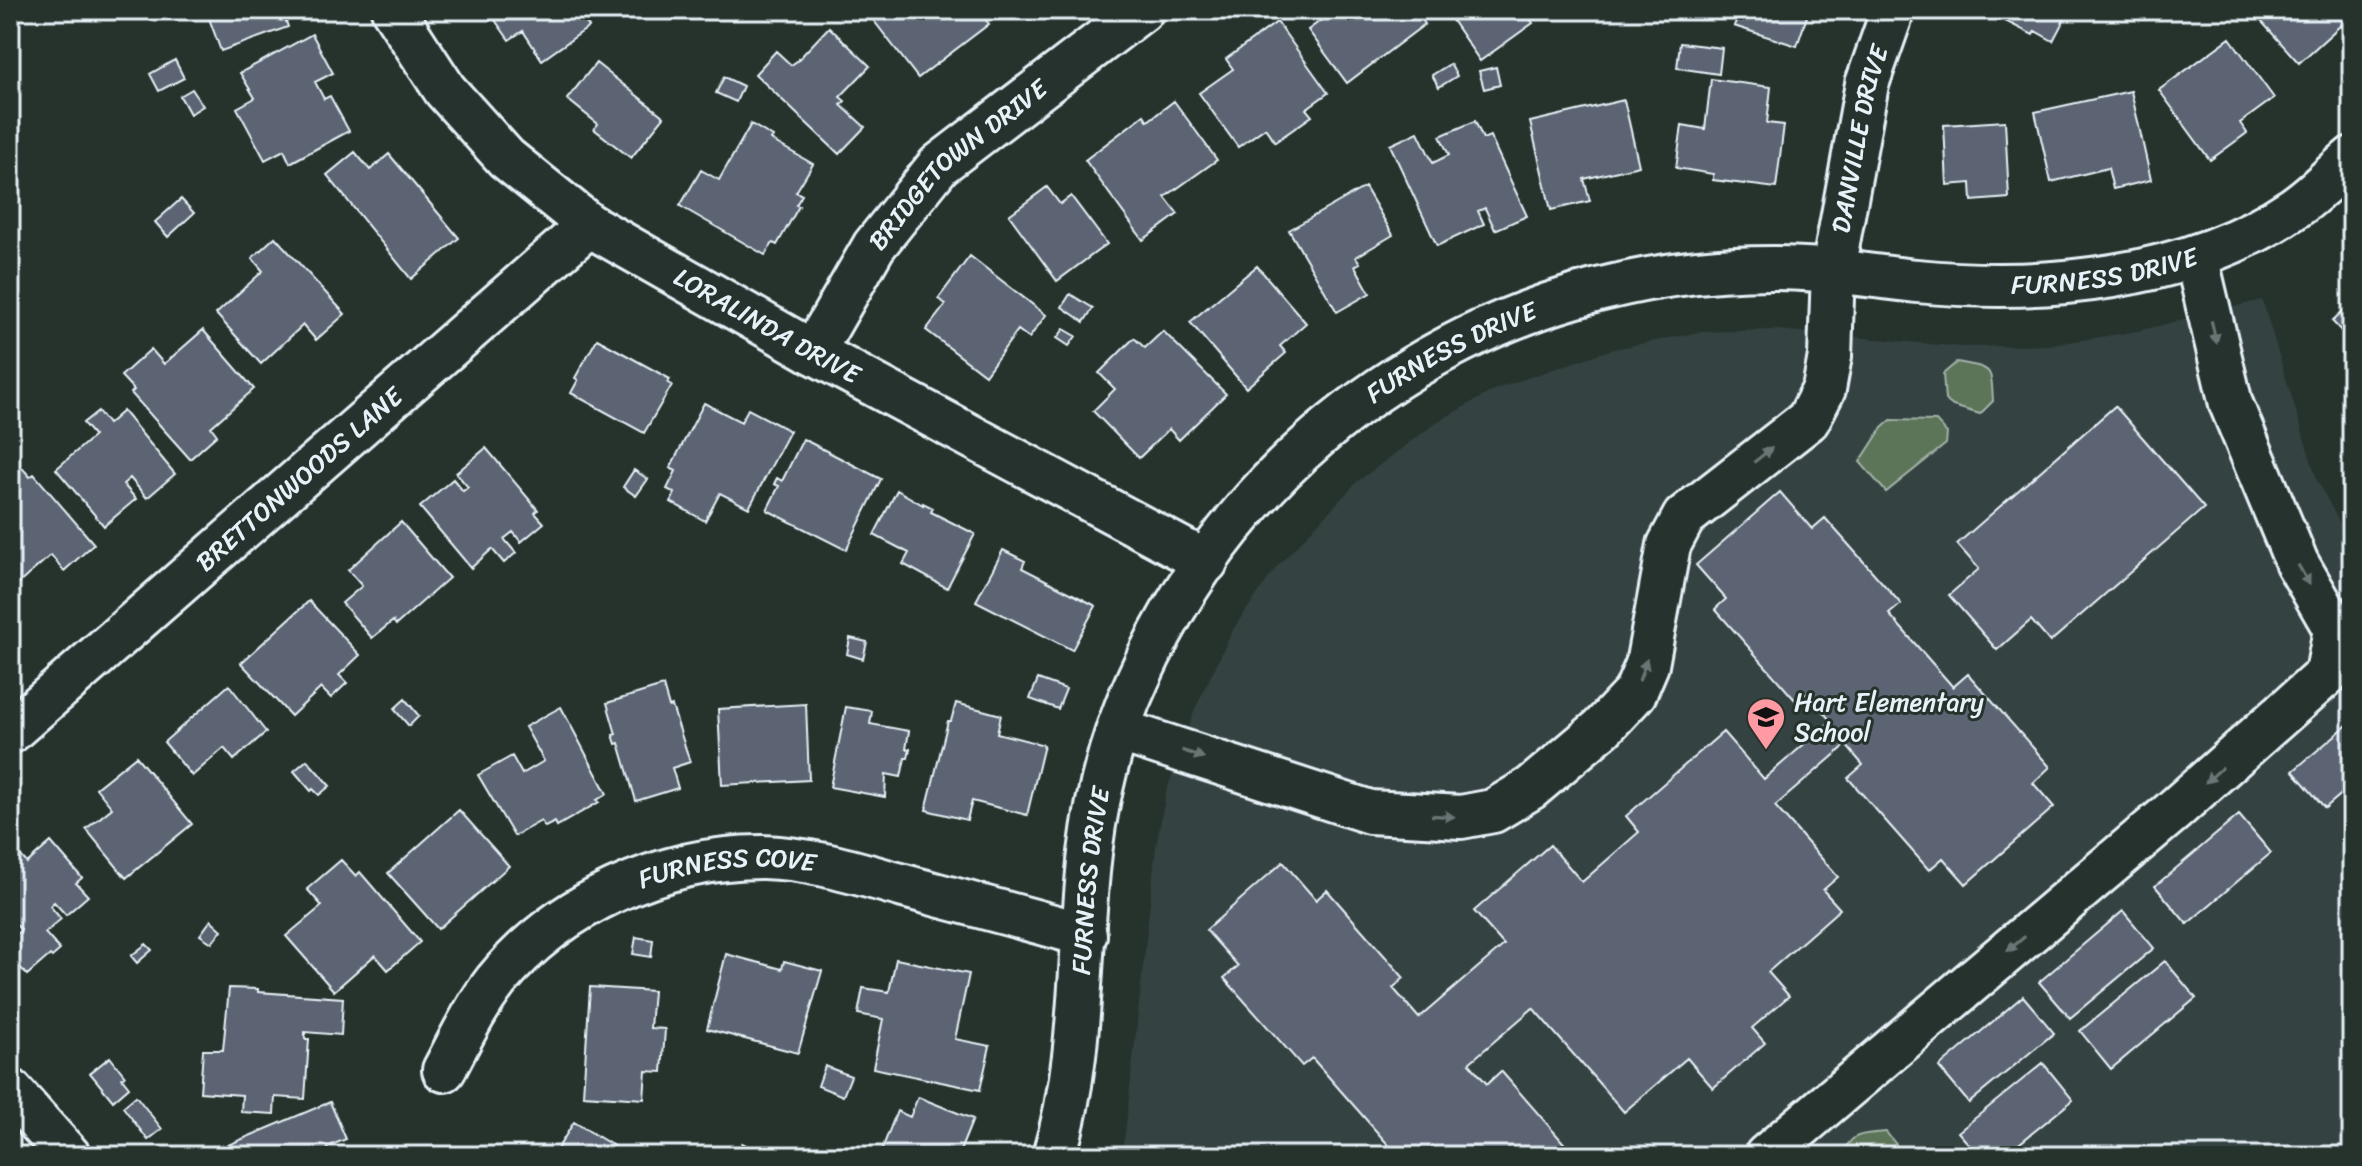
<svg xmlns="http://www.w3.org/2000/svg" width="2362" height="1166" font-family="Sriracha,sans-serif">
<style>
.built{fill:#364242}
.green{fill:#5c7458;stroke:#a2b2a8;stroke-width:2}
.building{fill:#5b6472;stroke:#e8f1f8;stroke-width:2}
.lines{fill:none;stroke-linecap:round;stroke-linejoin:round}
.minor-casing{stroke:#e8f1f8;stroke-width:48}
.minor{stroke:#26332d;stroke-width:42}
.oneway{fill:#6a7674}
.labels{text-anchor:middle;stroke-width:6;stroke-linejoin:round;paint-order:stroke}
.street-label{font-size:26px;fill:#e8f1f8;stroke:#26332d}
.poi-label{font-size:26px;fill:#e8f1f8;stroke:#26332d;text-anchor:start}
</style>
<rect width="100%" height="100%" fill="#26332d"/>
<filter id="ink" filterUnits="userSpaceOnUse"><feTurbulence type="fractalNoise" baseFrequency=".0125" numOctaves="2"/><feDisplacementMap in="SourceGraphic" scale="16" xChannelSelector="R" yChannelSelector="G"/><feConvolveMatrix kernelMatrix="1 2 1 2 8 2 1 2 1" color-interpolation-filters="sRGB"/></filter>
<g filter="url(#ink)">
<path class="built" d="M2262 300 2317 480 2352 546V1156H1120L1125 1135 1156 847 1166 793 1195 709 1234 628 1276 568 1357 482 1437 422 1498 388 1610 350 1700 332 1777 330 1962 347 2051 345 2138 331Z"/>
<path class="green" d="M1957 362C1992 369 1991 365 1993 401L1980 414 1953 406 1945 400 1943 374Z
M1891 420 1936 421 1947 433 1946 444 1886 492 1860 462 1882 428Z
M1886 1132 1898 1147 1894 1156H1842C1851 1131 1862 1135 1886 1132Z"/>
<path class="building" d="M206 10H282L288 27 221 51Z
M488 10H577L589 27 542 60 523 31 509 40Z
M880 10H978L989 24 918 78 871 17Z
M1335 10H1415L1425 24 1347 83 1308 30Z
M1445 10H1524L1533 23 1480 61Z
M1740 10H1809L1797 46 1734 26Z
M1995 10H2069L2053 41 2035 31 2033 35 1993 15Z
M2254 10H2352V37L2341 25 2299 63 2252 11Z
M1277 22 1328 93 1306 109 1312 116 1275 142 1265 128 1238 147 1199 93 1233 69 1226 59Z
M829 27 870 66 840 97 845 101 841 105 865 127 839 154 755 74 776 51 791 65 797 61Z
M312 34 333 73 315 82 324 99 330 96 349 131 290 163 284 150 265 160 237 108 255 98 240 73Z
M2230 38 2274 98 2240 123 2247 133 2210 160 2159 90Z
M1680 43 1722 48 1719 74 1677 68Z
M175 60 184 78 159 91 150 74Z
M596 63 664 117 631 158 594 129 598 124 567 99Z
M1450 64 1457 76 1439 87 1432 75Z
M1496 67 1500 85 1484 89 1479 71Z
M724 77 743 86 736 102 716 93Z
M1711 79 1771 87 1767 123 1784 125 1776 188 1713 180V174L1676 168 1682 125 1705 129Z
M192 89 203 106 190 114 180 96Z
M2131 91 2151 180 2113 189 2108 168 2051 182 2035 112Z
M1624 100 1639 166 1584 179 1590 201 1551 210 1530 122Z
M1174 101 1217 160 1165 197 1178 214 1143 240 1085 160 1144 115 1148 121Z
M1475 121 1483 139 1490 136 1527 216 1495 230 1485 208 1478 211 1484 224 1437 246 1390 145 1418 132 1433 163 1449 155 1440 136Z
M2005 121 2009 198 1972 201 1971 183 1947 185 1944 125Z
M751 124 773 137 771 140 813 164 796 192 802 195 796 205 799 206 777 245 773 243 765 255 680 206 701 170 719 180Z
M355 152 370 170 389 154 459 238 411 279 327 175Z
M1047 187 1060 204 1071 196 1107 244 1057 281 1009 215Z
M1365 187 1393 235 1356 257 1360 263 1355 266 1370 293 1337 312 1289 230Z
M181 199 194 213 168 237 155 222Z
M275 237 345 314 316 340 303 325 261 364 216 314 263 271 252 258Z
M970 256 1046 315 1029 338 1018 330 985 375 926 330 946 304 938 299Z
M1257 266 1306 323 1280 346 1286 353 1246 388 1190 322Z
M1070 294 1093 308 1084 322 1062 307Z
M2352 308V334L2348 330 2344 334 2332 321 2343 311 2346 314Z
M1064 329 1076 336 1069 346 1057 338Z
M203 330 254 389 211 427 217 435 190 459 131 393 134 390 121 376 151 349 164 364Z
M1163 331 1226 394 1179 440 1169 429 1139 458 1093 411 1115 389 1099 373 1134 338 1145 348Z
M597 339 670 379 668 383 672 385 644 433 571 393 578 380 575 378Z
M2352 339V372L2341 360 2348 354 2342 348Z
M704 403 741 422 748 409 790 431 749 508 720 493 705 521 671 502 675 493 667 489 676 471 670 468Z
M2115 406 2204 508 2050 642 2031 620 1997 650 1949 595 1979 569 1957 544Z
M98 411 108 424 123 411 175 474 147 498 130 478 123 484 136 499 104 526 56 469 94 436 83 423Z
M803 439 881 479 846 550 767 510 779 486 774 484 777 478 782 481Z
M486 448 538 510 535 513 544 523 521 542 513 532 504 539 516 553 504 563 492 549 471 568 420 507 453 479 463 491 468 487 456 473Z
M18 463 30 477 34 474 94 544 64 571 51 555 10 591V470Z
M634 470 648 479 636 496 623 487Z
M897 490 923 505V503L933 508 931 512 975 534 947 588 903 564 909 553 874 535Z
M1780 492 1812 529 1825 518 1901 604 1889 614 1953 687 1968 674 2050 767 2033 783 2054 807 1966 884 1943 858 1929 870 1848 778 1863 765 1846 745 1775 806 1838 877 1823 890 1840 909 1768 972 1789 996 1752 1028 1765 1043 1713 1088 1687 1058 1624 1112 1533 1008 1469 1063 1487 1084 1501 1071 1575 1156H1398L1312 1058 1302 1066 1224 978 1238 966 1206 930 1283 862 1316 900 1327 890 1404 978 1393 988 1419 1018 1504 945 1474 911 1550 845 1582 882 1639 832 1626 816 1723 732 1764 779 1831 721 1806 693 1796 701 1715 609 1726 599 1696 565Z
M401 522 449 578 396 625 393 621 372 638 342 603 362 586 348 570Z
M1003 550 1025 561 1022 568 1096 606 1072 650 976 601Z
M309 601 360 655 339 675 347 683 331 698 321 688 291 716 241 663Z
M850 638 867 642 863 659 847 654Z
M1038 679 1066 689 1058 709 1030 699Z
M229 685 266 732 234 760 224 748 192 776 164 742Z
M663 686 669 707 672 706 690 762 672 768 678 788 636 801 619 743 616 744 613 735 616 734 607 703Z
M405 699 419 716 409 726 394 709Z
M956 703 1001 715 997 733 1044 745 1027 815 972 801 967 820 926 810 948 721H951Z
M806 704 809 780 722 785 718 709Z
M561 707 607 794 597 800 599 802 557 826 555 822 545 827 541 821 514 836 478 775 512 756 522 774 544 761 525 727Z
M846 707 872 711 870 724 909 731 906 749H910L908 758H905L901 777 886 774 885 797 830 787Z
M2352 721V785L2325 808 2293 771Z
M136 756 192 824 126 878 86 829 112 808 96 788Z
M307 760 330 786 319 795 313 789 311 791 294 771Z
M459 810 509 866 438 929 388 873Z
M2239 815 2271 853 2187 924 2155 886Z
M51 842 82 878 76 883 88 896 66 915 54 902 50 906 61 919 45 933 60 950 52 957 50 955 27 975 10 956V940L21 930 10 918V865L21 856 27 863Z
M341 860 356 876 360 872 420 942 388 970 375 955 334 991 286 936 322 906 307 889Z
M2123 911 2154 948 2070 1018 2039 982Z
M211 920 222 930 212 943 200 935Z
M636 937 653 940 651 957 633 954Z
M146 944 152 950 137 963 131 956Z
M726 954 782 969 784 961 822 971 798 1053 707 1029Z
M896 959 969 974 955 1039 990 1046 980 1090 873 1068 883 1019 858 1014 863 988 889 992Z
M2165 961 2196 998 2111 1069 2080 1031Z
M590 987 653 991 650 1028 665 1029 662 1072 646 1071 644 1099 583 1095Z
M229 988 258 989V992L343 998 341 1035 305 1032V1039H309L305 1099 275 1097 274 1114 241 1112 242 1095 200 1092 203 1050H223Z
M2023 996 2054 1033 1969 1103 1939 1067Z
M110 1057 125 1076 122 1078 129 1087 113 1101 90 1073Z
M2043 1063 2073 1100 2004 1156H1979L1958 1132Z
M825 1066 851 1076 843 1096 818 1086Z
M136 1096 162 1129 148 1140 123 1107Z
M918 1097 973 1119 958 1156H892L881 1152 897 1111 910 1117Z
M330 1102 346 1139 327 1147 331 1156H233L228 1145Z
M574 1122 627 1154 629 1152 635 1156H553Z
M742 1143 767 1156H736Z"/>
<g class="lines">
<g class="minor-casing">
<g id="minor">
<path id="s1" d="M393 10 445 90 506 158 589 225 813 352 1206 562"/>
<path id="s2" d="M813 352 874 246 939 165 1142 10"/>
<path id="s3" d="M1118 730 1370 812 1461 817 1493 811 1531 788 1602 728 1635 693 1647 665 1669 545 1684 517 1808 420 1824 389 1830 356 1833 270 1867 84 1893 10"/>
<path id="s4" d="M10 732 589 225"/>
<path id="s5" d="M444 1070C460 1040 475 1008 496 981 559 904 663 857 762 857 811 858 857 873 904 886 964 902 1025 918 1085 935"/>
<path d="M10 1090 69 1156"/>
<path id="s6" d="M1054 1156C1084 1057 1078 955 1090 853 1097 794 1113 733 1138 679 1251 427 1499 267 1775 268 1823 268 1870 276 1917 281 2042 293 2188 280 2294 208 2315 194 2333 174 2352 158"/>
<path d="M1766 1156 2172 812 2327 674 2335 629 2297 563 2231 404 2196 256"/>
</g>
</g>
<use href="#minor" class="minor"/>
</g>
<defs><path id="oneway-solid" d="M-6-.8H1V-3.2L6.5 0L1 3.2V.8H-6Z" transform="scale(2)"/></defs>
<g class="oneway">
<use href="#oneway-solid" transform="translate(2214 332) rotate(77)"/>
<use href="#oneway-solid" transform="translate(1763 455) rotate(-38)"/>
<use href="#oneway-solid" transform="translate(2304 575) rotate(60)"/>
<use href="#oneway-solid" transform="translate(1643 670) rotate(-70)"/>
<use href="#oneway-solid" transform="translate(1193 754) rotate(18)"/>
<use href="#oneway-solid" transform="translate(2214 775) rotate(138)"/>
<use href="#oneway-solid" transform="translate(1443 816) rotate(3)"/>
<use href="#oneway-solid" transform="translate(2016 944) rotate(140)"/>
</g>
</g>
<defs>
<g id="school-pin" transform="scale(2)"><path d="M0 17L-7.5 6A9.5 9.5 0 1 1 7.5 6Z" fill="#ff9aa2" stroke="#26332d"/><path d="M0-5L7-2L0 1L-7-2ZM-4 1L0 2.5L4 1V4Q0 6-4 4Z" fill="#111"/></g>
</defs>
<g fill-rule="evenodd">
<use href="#school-pin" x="1766" y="717"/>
</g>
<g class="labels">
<g class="street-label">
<text dy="9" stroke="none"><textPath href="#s3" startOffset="1204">DANVILLE DRIVE</textPath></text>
<text dy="9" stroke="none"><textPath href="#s2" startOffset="240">BRIDGETOWN DRIVE</textPath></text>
<text dy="9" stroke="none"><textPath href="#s6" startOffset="1620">FURNESS DRIVE</textPath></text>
<text dy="9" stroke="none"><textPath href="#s1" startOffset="498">LORALINDA DRIVE</textPath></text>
<text dy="9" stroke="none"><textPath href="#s6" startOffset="950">FURNESS DRIVE</textPath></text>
<text dy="9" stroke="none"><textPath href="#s4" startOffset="384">BRETTONWOODS LANE</textPath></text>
<text dy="9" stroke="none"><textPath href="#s5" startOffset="370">FURNESS COVE</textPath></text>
<text dy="9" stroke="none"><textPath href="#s6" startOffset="278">FURNESS DRIVE</textPath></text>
</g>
<g class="poi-label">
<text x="1794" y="711">Hart Elementary<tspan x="1794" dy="30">School</tspan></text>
</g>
</g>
<rect width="2362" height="1166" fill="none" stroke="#26332d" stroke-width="40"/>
<rect x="20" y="20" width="2322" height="1126" fill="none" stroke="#e8f1f8" stroke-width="3" filter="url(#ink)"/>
</svg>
